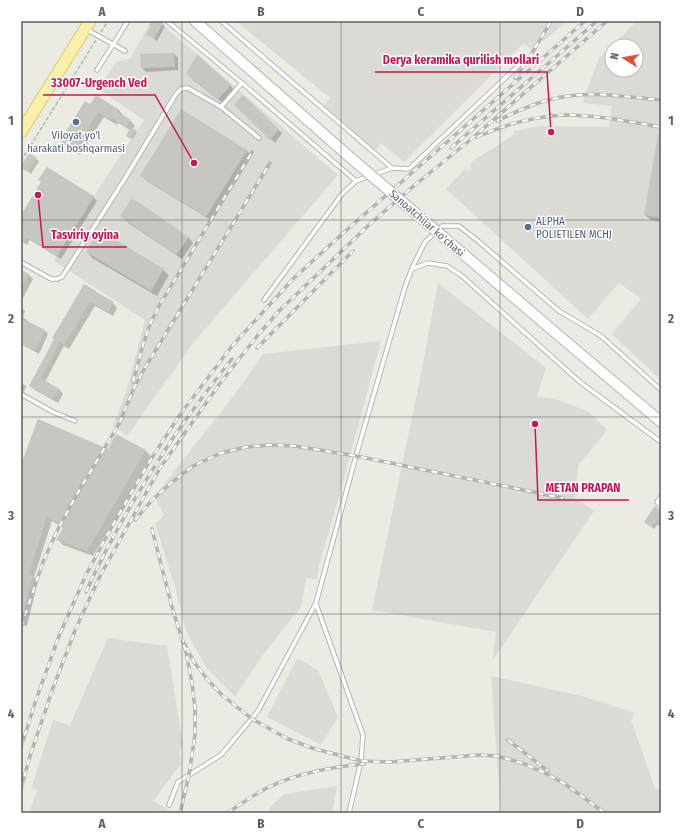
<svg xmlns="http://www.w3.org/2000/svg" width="682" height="834" font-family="'Fira Sans Condensed',sans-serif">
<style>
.industrial{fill:#dbdad5;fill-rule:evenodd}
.shadow{fill:#0003}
.building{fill:#c8c6c0}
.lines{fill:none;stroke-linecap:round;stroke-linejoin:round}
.lane-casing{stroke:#b3b5b9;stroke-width:5.5}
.secondary-casing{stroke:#b2b5b9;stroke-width:12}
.primary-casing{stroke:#e4ca64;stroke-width:13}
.path{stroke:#9cc2a9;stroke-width:1.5;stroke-dasharray:4 2;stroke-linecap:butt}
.lane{stroke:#fff;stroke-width:3.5}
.secondary{stroke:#fff;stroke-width:10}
.primary{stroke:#f7f1ad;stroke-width:11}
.rail-casing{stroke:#b3b4b4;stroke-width:3.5}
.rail{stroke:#fff;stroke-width:2;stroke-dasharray:6;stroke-linecap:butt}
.secondary-bridge-casing{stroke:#b2b5b9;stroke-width:12;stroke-linecap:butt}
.secondary-bridge{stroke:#fff;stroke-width:10}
.grid{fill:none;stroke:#5b5e62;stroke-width:1;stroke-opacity:0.55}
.service-dot{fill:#5c6f8a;stroke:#fff;stroke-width:1.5}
.labels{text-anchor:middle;stroke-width:3;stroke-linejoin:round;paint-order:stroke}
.service-label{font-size:11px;fill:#4e5e75;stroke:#fff}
.street-label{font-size:11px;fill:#5b5e62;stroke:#fff}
.leader{fill:none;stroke:#c2185b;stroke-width:1.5}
.callout-dot{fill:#c2185b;stroke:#fff;stroke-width:1.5}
.callout-label{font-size:12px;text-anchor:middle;font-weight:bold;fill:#c2185b;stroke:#fff;stroke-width:3;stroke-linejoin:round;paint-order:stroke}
.neatline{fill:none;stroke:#5b5e62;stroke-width:1.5}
.grid-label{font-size:13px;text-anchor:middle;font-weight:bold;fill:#5b5e62}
</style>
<rect width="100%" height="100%" fill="#ecebe3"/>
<path class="industrial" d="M151 21H158L338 175 194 342 127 436 113 426 126 392 145 320 54 261 105 179 144 120 98 89 116 62 131 58Z
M236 21H567L544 41 538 38 532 49 523 44 404 162 381 143 375 150 324 106 330 98Z
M637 21H661V380L612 334 641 299 619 283 588 319 446 189 464 170H471V162L514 135V131L540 126 609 127 612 106 583 103 585 95 599 58ZM612 46H636V70H612Z
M438 283 546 368 537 396 559 400 589 412 607 430 578 466 575 497 594 511 493 660 496 632 372 610 421 374Z
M381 341 342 486 319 565 317 579 306 578 301 607 265 652 235 697 205 666 186 631 176 590 155 524 164 515 154 496 229 402 263 354Z
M108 638 167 646 183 744 179 751 181 764 153 801 174 813H29L37 790 31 789 53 720 70 725Z
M297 658 318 670 338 717 321 745 267 717Z
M491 676 586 697 635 713 631 720 655 788 661 790V813H501Z
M337 786 332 813H266L273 804 285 794Z"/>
<path class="shadow" d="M152 21H158L165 26 157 41 150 36Z
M174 54 178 58V70L146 72 142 68Z
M188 74 230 85 235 91 224 104 193 80Z
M243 97 282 133 275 143 236 105Z
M91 106 118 109 123 115 122 116 130 120 135 126 133 129 137 132 132 139 128 137 130 130 118 123 117 125 104 117 80 155 66 146 61 141Z
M182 111 247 151 252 156 212 221 147 181 142 176Z
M661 136V222L651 220 645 215Z
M36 159 39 161 31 174 21 167Z
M93 197 97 201 61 259 30 240 27 245 21 241V242V217Z
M121 216 188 237 193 243 182 259 127 222Z
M87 252 163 270 169 275 157 296 92 258Z
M21 271 29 275 33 279 21 302Z
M84 285 113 303 117 308 113 316 95 306 69 349 64 346 45 382 59 389 63 394 58 403 35 390 31 386Z
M21 307 25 311 23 317 29 322H28L44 330 48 334 39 354 26 347 22 344Z
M21 383 26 386 24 392 21 391Z
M116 435 146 451 151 456 93 556 63 545 58 540 64 528 52 521 34 577 38 581 27 626 22 625 21 627V467L108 450Z
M661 512V522L659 526 657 525 654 529 648 524Z"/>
<path class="building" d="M151 21H160L163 23 154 39 146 34 151 27 149 25Z
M174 53 175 67 141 68 140 54Z
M197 54 231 85 218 99 186 74Z
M96 95 118 109 117 111 131 120 126 127 112 118 111 120 98 112 75 150 60 141 85 101 90 104Z
M243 95 279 129 270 140 234 105Z
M181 109 247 150 206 217 140 176Z
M131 127 136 130 131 139 126 136Z
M658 134H661V218L644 215Z
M29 153 37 158 28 172 21 168V166Z
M47 167 94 196 57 256 26 237 21 246V215L41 182 38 180Z
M132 198 189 237 176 255 120 216Z
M99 230 164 269 151 291 86 252Z
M21 270 29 274 21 291Z
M84 284 96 291V292L114 302 108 312 90 302 64 345 60 342 41 378 59 389 53 399 29 386 54 339 52 338Z
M21 318 45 330 35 351 21 344Z
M38 419 108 449 116 434 146 450 87 551 56 540 64 526 47 516 29 574 33 575 23 614H21V464Z
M655 506 661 511V516L655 524 654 523 651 527 644 522Z"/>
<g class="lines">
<g class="lane-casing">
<path id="lane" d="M167 21 242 83 356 181 342 194 264 300
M221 21 392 168 409 169 519 65
M86 29 125 51
M97 70 128 21
M221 107 242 83
M356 181 392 168
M21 262 51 279H57L62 277 124 180 176 94 181 89 188 88 221 107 259 138
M412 269 428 263 447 266 462 276 580 382 661 442
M21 394 53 412 75 421
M661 496 657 502 661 506
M316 604 363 735 361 761 349 813
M169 805 178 782 221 755 258 711 316 603 356 456 405 287 413 266 425 242 442 226H459L478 241 559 311 601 336 661 390"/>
</g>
<g class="secondary-casing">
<path id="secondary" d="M195 21 352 159
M557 334 661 422"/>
</g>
<g class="primary-casing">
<path id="primary" d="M21 132 90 21"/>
</g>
<path class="path" d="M101 32 108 21
M21 161 96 40"/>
<use href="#lane" class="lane"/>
<use href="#secondary" class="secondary"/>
<use href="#primary" class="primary"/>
<g class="rail-casing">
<path id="rail" d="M515 78 528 60 551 21
M497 121C519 110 543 99 569 96 599 92 631 97 661 100
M477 137C506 124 535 116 566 115 598 115 630 122 661 127
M451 148 597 21
M257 348 353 251
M133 382 143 345 150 324 159 306 252 152
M135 520 152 500 171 483 193 466 221 453 246 447 270 445 295 446 356 456 563 498
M152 529 172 607 186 652 192 683 195 708V735L189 775 180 813
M86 592C111 536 143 483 177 432 195 407 213 382 232 359
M21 627 43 562 58 529 77 494 119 424 134 388 146 366 270 163
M181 637 194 662 207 679 222 695 252 719 288 739 312 748 361 761 390 762 479 755 497 756 522 763 545 773 565 784 605 813
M508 740 548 771
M21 747 36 700 59 636 86 575 110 530 148 464 179 416 232 346 293 279 341 235 585 21
M21 788 31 753 53 688 76 628 101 574 160 468 221 382 258 335 280 310 371 223 416 184 469 141 607 21
M227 813C238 806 248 799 258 793 288 775 330 767 364 764"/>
</g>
<use href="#rail" class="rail"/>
<g class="secondary-bridge-casing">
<path id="secondary-bridge" d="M352 159 557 334"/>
</g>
<use href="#secondary-bridge" class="secondary-bridge"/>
</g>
<path class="grid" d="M182 21V813M341 21V813M500 21V813M21 220H661M21 417H661M21 614H661"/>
<g class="service-dot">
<circle cx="76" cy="122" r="4"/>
<circle cx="528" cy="227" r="4"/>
</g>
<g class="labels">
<g class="service-label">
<text x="76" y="139">Viloyat yo'l<tspan x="76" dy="13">harakati boshqarmasi</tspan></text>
<text x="536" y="225" text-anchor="start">ALPHA<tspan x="536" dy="13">POLIETILEN MCHJ</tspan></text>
</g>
<g class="street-label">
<text transform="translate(427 223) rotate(41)" y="4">Sanoatchilar ko'chasi</text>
</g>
</g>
<path class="leader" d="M551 132L547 72H375M194 163L155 95H43M38 195L43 247H127M535 424L538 500H629"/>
<g class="callout-dot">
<circle cx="551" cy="132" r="4"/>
<circle cx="194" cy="163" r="4"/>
<circle cx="38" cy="195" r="4"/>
<circle cx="535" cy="424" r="4"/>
</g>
<g class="callout-label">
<text x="461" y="64">Derya keramika qurilish mollari</text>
<text x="99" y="87">33007-Urgench Ved</text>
<text x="85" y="239">Tasviriy oyina</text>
<text x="583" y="492">METAN PRAPAN</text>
</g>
<rect width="682" height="834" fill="none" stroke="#ffffff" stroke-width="44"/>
<g transform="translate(624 58) rotate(281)"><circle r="19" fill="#ffffff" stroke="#bdbfc0"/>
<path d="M0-3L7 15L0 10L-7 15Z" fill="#d8553d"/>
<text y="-6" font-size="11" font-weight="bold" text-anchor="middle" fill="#5b5e62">N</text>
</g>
<rect x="22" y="22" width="638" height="790" class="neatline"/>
<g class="grid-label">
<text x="102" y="16">A</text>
<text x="261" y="16">B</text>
<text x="421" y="16">C</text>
<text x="580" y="16">D</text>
<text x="11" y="125">1</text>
<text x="671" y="125">1</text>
<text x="11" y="323">2</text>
<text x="671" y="323">2</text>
<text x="11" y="520">3</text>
<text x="671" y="520">3</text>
<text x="11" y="718">4</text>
<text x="671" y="718">4</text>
<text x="102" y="828">A</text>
<text x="261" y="828">B</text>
<text x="421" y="828">C</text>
<text x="580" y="828">D</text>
</g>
</svg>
